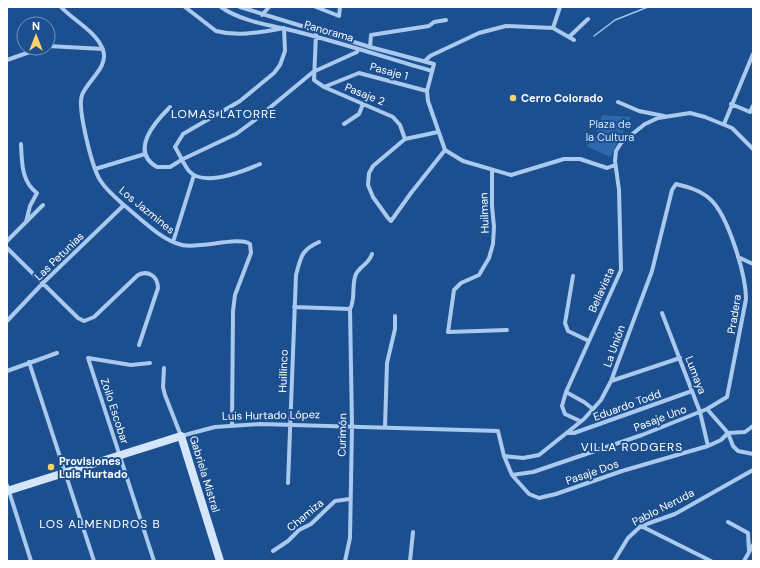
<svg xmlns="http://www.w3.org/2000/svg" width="760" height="568" font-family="'DM Sans',sans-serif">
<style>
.green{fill:#2e69ad}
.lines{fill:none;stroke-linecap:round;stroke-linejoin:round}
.stream{stroke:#9cc4f0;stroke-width:1.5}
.street{stroke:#a9c9ee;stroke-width:4}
.secondary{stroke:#d6e6fa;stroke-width:8}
.poi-dot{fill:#ffd166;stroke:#1b4f8f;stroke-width:1.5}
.labels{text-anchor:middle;stroke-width:4;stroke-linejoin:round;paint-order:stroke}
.street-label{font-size:11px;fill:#fff;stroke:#1b4f8f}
.poi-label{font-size:11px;font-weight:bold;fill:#fff;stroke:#1b4f8f;text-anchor:start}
.park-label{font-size:11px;fill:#cfe3fa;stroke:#1b4f8f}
.neighbourhood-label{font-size:12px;letter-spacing:1px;fill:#fff;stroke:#1b4f8f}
</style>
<rect width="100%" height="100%" fill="#1b4f8f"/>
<path class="green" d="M602 115 631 117 610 157 586 146 596 136Z"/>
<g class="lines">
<path class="stream" d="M594 36 615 20 648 7"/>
<path class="street" d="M61 7C73 20 97 32 103 50 109 67 88 80 82 95 77 108 92 167 100 180 106 190 116 198 125 206 141 219 161 240 182 245 200 249 239 236 250 244L251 253 235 295 233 311 232 425
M185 7 216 31C239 37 261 32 284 28L285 51 280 65 274 73 240 101 183 134 175 147C180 155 184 165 189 171 204 188 244 171 260 164
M221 7C245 24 279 26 306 34 348 45 390 59 432 71
M240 7 370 47 434 64 427 91 428 101 445 150 463 161 511 175 564 159H580L607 168 615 165
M316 7 339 16 340 7
M262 15 269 7
M553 28 560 7
M316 34 314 80 324 87 393 117 400 125 405 139
M569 37 588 19
M48 46 103 49
M370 47 371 35 429 26 434 22 446 20
M7 60 41 48
M425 61 430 56 479 33 506 26 553 28 574 40
M324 87 359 73 427 91
M618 102 639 111 664 116
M731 104 750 112 753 106
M170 107C155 122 129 151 157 167H170L183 159 236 134 255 120 313 72 357 52 358 49
M344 124 359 114 363 104
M724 124 753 54
M438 132 405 139 373 166 369 173 368 185 373 197 388 218 391 221 411 193 445 150
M21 144C22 162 21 181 37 193L30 206 26 222
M95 169 145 154
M492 170V206L494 227 493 244 489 258 479 275 461 283 454 290 448 332 507 330
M7 241 43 205
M173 242 194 175
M7 248 78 318 84 321 94 317 138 275C148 270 158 276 158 288L139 345
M738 257 753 264
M573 276 565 323 568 331 589 341
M294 307 350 309
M662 313 700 412 708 446
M7 321 43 283 124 205
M29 362 94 561
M150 363 131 365 88 358 154 561
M164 368 163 387 165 395 181 436 215 427 260 424 498 431 504 456 512 475 529 494 539 498 556 494 622 471 708 446 721 440 728 433 745 432 753 426
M7 371 57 353
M611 381 680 358
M566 392 584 402 593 409
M707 409 728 433 733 446 738 451 753 454
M580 421 565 414 562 406 566 392 621 270 619 190 615 161 616 151 621 143 645 124 658 118 690 113 705 117 732 128 753 149
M385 427 387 363 395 329V316
M568 433H574L692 391
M504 456 523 458 539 455 584 419 601 400 611 381 652 271 672 190 676 184C688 187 700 190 710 199 728 215 746 275 746 299L727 397 707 409 642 435 533 472 512 475
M288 483 296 275C301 257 301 250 319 242
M7 485 31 561
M728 522 748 533 749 551
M641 526 711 561
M273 551 288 541 299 530 311 524 335 501 350 499
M345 561 350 538 352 426 350 309C356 299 351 285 356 274 360 266 369 264 372 254
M410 561 413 532
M614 561 628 538 641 526 675 514 753 470
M744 561 753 545"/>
<path class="secondary" d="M7 491 181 436 220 561"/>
</g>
<g class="poi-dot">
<circle cx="513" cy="98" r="4"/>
<circle cx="51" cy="467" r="4"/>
</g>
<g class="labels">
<g class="street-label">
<text transform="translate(329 31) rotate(16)" y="4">Panorama</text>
<text transform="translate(389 71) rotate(15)" y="4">Pasaje 1</text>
<text transform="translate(365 94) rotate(22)" y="4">Pasaje 2</text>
<text transform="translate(147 210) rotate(39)" y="4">Los Jazmines</text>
<text transform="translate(484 213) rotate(-92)" y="4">Huilman</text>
<text transform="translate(59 256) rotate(-44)" y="4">Las Petunias</text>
<text transform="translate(601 290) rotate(-66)" y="4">Bellavista</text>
<text transform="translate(734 314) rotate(-81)" y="4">Pradera</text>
<text transform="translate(614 346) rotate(-70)" y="4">La Unión</text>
<text transform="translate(283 371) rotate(-88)" y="4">Huillinco</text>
<text transform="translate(696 375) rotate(69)" y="4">Lumaya</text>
<text transform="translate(627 405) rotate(-20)" y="4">Eduardo Todd</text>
<text transform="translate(115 411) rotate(72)" y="4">Zoilo Escobar</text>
<text transform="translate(271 415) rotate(-1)" y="4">Luis Hurtado López</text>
<text transform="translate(660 418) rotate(-21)" y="4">Pasaje Uno</text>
<text transform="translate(342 435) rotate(-89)" y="4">Curimón</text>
<text transform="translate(592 472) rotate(-19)" y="4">Pasaje Dos</text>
<text transform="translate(205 474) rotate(73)" y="4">Gabriela Mistral</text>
<text transform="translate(663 507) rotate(-27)" y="4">Pablo Neruda</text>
<text transform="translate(305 515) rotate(-40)" y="4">Chamiza</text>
</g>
<g class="poi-label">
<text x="521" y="102">Cerro Colorado</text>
<text x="59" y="465">Provisiones<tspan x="59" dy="13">Luis Hurtado</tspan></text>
</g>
<g class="park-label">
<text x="610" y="128">Plaza de<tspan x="610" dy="13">la Cultura</tspan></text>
</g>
<g class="neighbourhood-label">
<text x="224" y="118">LOMAS LATORRE</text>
<text x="632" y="451">VILLA RODGERS</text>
<text x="100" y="528">LOS ALMENDROS B</text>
</g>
</g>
<rect width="760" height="568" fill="none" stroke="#ffffff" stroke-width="16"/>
<g transform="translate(36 36)"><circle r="19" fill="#1b4f8f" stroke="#7695bc"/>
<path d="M0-3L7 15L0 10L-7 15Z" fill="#ffd166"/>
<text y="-6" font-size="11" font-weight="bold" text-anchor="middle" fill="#ffffff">N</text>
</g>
</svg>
